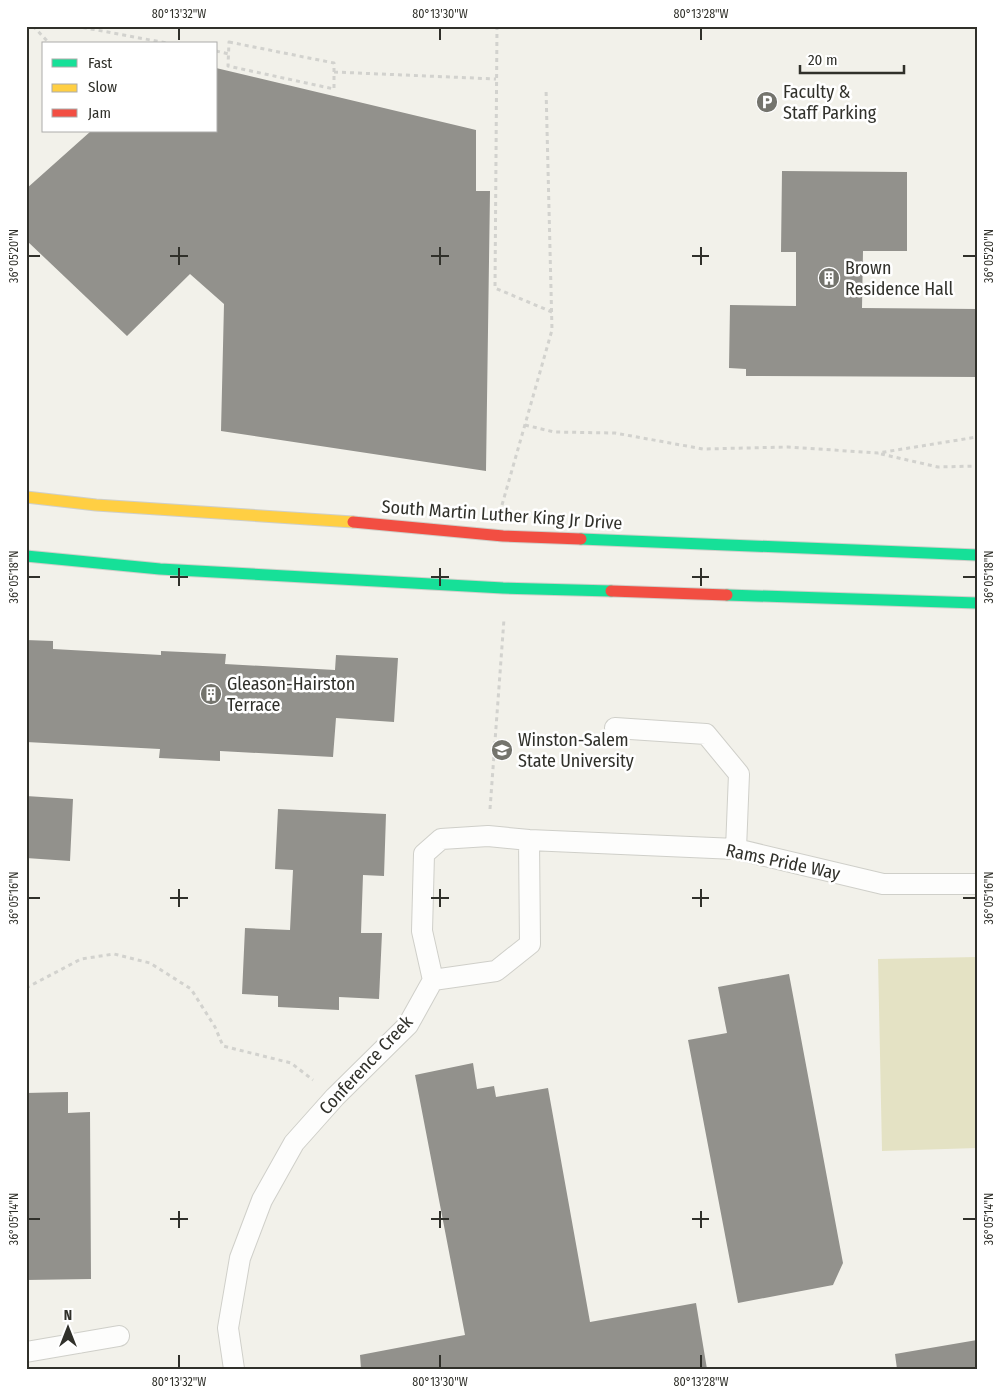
<svg xmlns="http://www.w3.org/2000/svg" width="1003" height="1395" font-family="'Fira Sans Condensed',sans-serif">
<style>
.green{fill:#e4e2c4}
.building{fill:#92918c}
.lines{fill:none;stroke-linecap:round;stroke-linejoin:round}
.lane-casing{stroke:#cfcfc9;stroke-width:22}
.fast-casing{stroke:#cfcfc9;stroke-width:13}
.slow-casing{stroke:#cfcfc9;stroke-width:13}
.jam-casing{stroke:#cfcfc9;stroke-width:13}
.path{stroke:#d2d2ce;stroke-width:3;stroke-dasharray:4 4;stroke-linecap:butt}
.lane{stroke:#fdfdfc;stroke-width:20}
.fast{stroke:#16e098;stroke-width:11}
.slow{stroke:#ffcf43;stroke-width:11}
.jam{stroke:#f24e42;stroke-width:11}
.ticks{fill:none;stroke:#30302a;stroke-width:2}
.labels{text-anchor:middle;stroke-width:5;stroke-linejoin:round;paint-order:stroke}
.poi-label{font-size:18px;fill:#30302a;stroke:#fff;text-anchor:start}
.street-label{font-size:18px;fill:#30302a;stroke:#fff}
.neatline{fill:none;stroke:#30302a;stroke-width:2}
.ticks-label{font-size:12px;text-anchor:middle;fill:#30302a}
</style>
<rect width="100%" height="100%" fill="#f2f1ea"/>
<path class="green" d="M977 957V1148L882 1151 878 959Z"/>
<path class="building" d="M216 68 476 130V191H490L486 471 221 431 224 304 190 274 127 336 26 240V189L91 131H216Z
M782 171 907 172V251H863L862 308 977 309V377L746 376V369L729 368 730 305 796 306V252H781Z
M26 640 53 641V649L161 655V651L226 654 225 664 335 670 336 655 398 658 394 722 336 718 333 757 220 751V761L159 758 160 749 26 742Z
M26 796 73 799 70 861 26 858Z
M278 809 386 814 384 876 363 875 361 933H382L379 999 339 997V1010L278 1007V996L242 994 245 928 290 930 293 870 275 869Z
M789 974 843 1263 833 1285 738 1303 688 1040 727 1033 718 987Z
M473 1063 477 1089 494 1086 496 1097 548 1088 590 1322 696 1303 707 1369H361L360 1355 465 1335 415 1075Z
M68 1092V1113L90 1112 91 1279 26 1280V1093Z
M977 1340V1369H897L895 1354Z"/>
<g class="lines">
<g class="lane-casing">
<path id="lane" d="M615 728 706 734 739 774 736 849
M433 980 496 971 530 944 529 840
M26 1352 119 1336
M234 1369 228 1328 240 1258 262 1200 294 1143 335 1097 408 1025 433 980 422 931 424 854 441 839 488 836 529 840 736 849 883 884H977"/>
</g>
<g class="fast-casing">
<path id="fast" d="M581 539 977 555
M26 556 160 569 503 588 611 591
M727 595 977 603"/>
</g>
<g class="slow-casing">
<path id="slow" d="M26 497 96 505 353 522"/>
</g>
<g class="jam-casing">
<path id="jam" d="M353 522 503 536 581 539
M611 591 727 595"/>
</g>
<path class="path" d="M33 26 50 44
M75 26 172 44
M497 26 495 288 552 312
M229 42 334 63V89L228 66Z
M216 51 229 54
M334 72 496 79
M525 425 554 432 615 433 703 449 788 447 878 453 977 437
M881 454 938 467 977 466
M502 505 552 330 546 88
M490 809 504 619
M26 988 81 959 114 954 150 963 191 989 215 1027 223 1046 291 1063 313 1080"/>
<use href="#lane" class="lane"/>
<use href="#fast" class="fast"/>
<use href="#slow" class="slow"/>
<use href="#jam" class="jam"/>
</g>
<path class="ticks" d="M179 28V40M440 28V40M701 28V40M179 247V265M440 247V265M701 247V265M28 256H40M170 256H188M431 256H449M692 256H709M963 256H976M179 568V586M440 568V586M701 568V586M28 577H40M170 577H188M431 577H449M692 577H709M963 577H976M179 889V907M440 889V907M701 889V907M28 898H40M170 898H188M431 898H449M692 898H709M963 898H976M179 1211V1228M440 1211V1228M701 1211V1228M28 1219H40M170 1219H188M431 1219H449M692 1219H709M963 1219H976M179 1355V1368M440 1355V1368M701 1355V1368"/>
<defs>
<g id="parking-disc" transform="scale(1.125)"><circle r="9.5" fill="#74746d" stroke="#fff"/><path d="M-3.5-5.5H1a3.5 3.5 0 0 1 0 7H-1V5.5H-3.5ZM-1-3.4V-.6H.8a1.4 1.4 0 0 0 0-2.8Z" fill="#fff"/></g>
<g id="building-disc" transform="scale(1.125)"><circle r="9.5" fill="#74746d" stroke="#fff"/><path d="M-4-6H4V6H1V3H-1V6H-4ZM-2.5-4.3h1.7v1.8h-1.7ZM.8-4.3h1.7v1.8H.8ZM-2.5-1h1.7V.8h-1.7ZM.8-1h1.7V.8H.8Z" fill="#fff"/></g>
<g id="university-disc" transform="scale(1.125)"><circle r="9.5" fill="#74746d" stroke="#fff"/><path d="M0-5L7-2L0 1L-7-2ZM-4 1L0 2.5L4 1V4Q0 6-4 4Z" fill="#fff"/></g>
</defs>
<g fill-rule="evenodd">
<use href="#parking-disc" x="767" y="102"/>
<use href="#building-disc" x="829" y="278"/>
<use href="#building-disc" x="211" y="694"/>
<use href="#university-disc" x="502" y="750"/>
</g>
<g class="labels">
<g class="poi-label">
<text x="783" y="98">Faculty &amp;<tspan x="783" dy="21">Staff Parking</tspan></text>
<text x="845" y="274">Brown<tspan x="845" dy="21">Residence Hall</tspan></text>
<text x="227" y="690">Gleason-Hairston<tspan x="227" dy="21">Terrace</tspan></text>
<text x="518" y="746">Winston-Salem<tspan x="518" dy="21">State University</tspan></text>
</g>
<g class="street-label">
<text transform="translate(502 515) rotate(4)" y="6">South Martin Luther King Jr Drive</text>
<text transform="translate(783 862) rotate(12)" y="6">Rams Pride Way</text>
<text transform="translate(366 1065) rotate(-47)" y="6">Conference Creek</text>
</g>
</g>
<rect width="1003" height="1395" fill="none" stroke="#ffffff" stroke-width="55"/>
<rect x="42" y="42" width="175" height="90" fill="#ffffff" stroke="#acacaa"/>
<rect x="52" y="59" width="25" height="8" fill="#16e098" stroke="#acacaa"/>
<text x="88" y="68" font-size="15" fill="#30302a">Fast</text>
<rect x="52" y="84" width="25" height="8" fill="#ffcf43" stroke="#acacaa"/>
<text x="88" y="92" font-size="15" fill="#30302a">Slow</text>
<rect x="52" y="109" width="25" height="8" fill="#f24e42" stroke="#acacaa"/>
<text x="88" y="118" font-size="15" fill="#30302a">Jam</text>
<g transform="translate(68 1328)" stroke="#ffffff" stroke-width="4" paint-order="stroke">
<path d="M0-4L9 19L0 12L-9 19Z" fill="#30302a"/>
<text y="-8" font-size="14" font-weight="bold" text-anchor="middle" fill="#30302a">N</text>
</g>
<path d="M800 65v8h104v-8" fill="none" stroke="#30302a" stroke-width="2.5"/>
<text x="808" y="65" font-size="15" fill="#30302a" stroke="#ffffff" stroke-width="4" paint-order="stroke">20 m</text>
<rect x="28" y="28" width="948" height="1340" class="neatline"/>
<g class="ticks-label">
<text x="179" y="18">80°13'32"W</text>
<text x="440" y="18">80°13'30"W</text>
<text x="701" y="18">80°13'28"W</text>
<text transform="translate(14 256) rotate(-90)" y="4">36°05'20"N</text>
<text transform="translate(989 256) rotate(-90)" y="4">36°05'20"N</text>
<text transform="translate(14 577) rotate(-90)" y="4">36°05'18"N</text>
<text transform="translate(989 577) rotate(-90)" y="4">36°05'18"N</text>
<text transform="translate(14 898) rotate(-90)" y="4">36°05'16"N</text>
<text transform="translate(989 898) rotate(-90)" y="4">36°05'16"N</text>
<text transform="translate(14 1219) rotate(-90)" y="4">36°05'14"N</text>
<text transform="translate(989 1219) rotate(-90)" y="4">36°05'14"N</text>
<text x="179" y="1386">80°13'32"W</text>
<text x="440" y="1386">80°13'30"W</text>
<text x="701" y="1386">80°13'28"W</text>
</g>
</svg>
